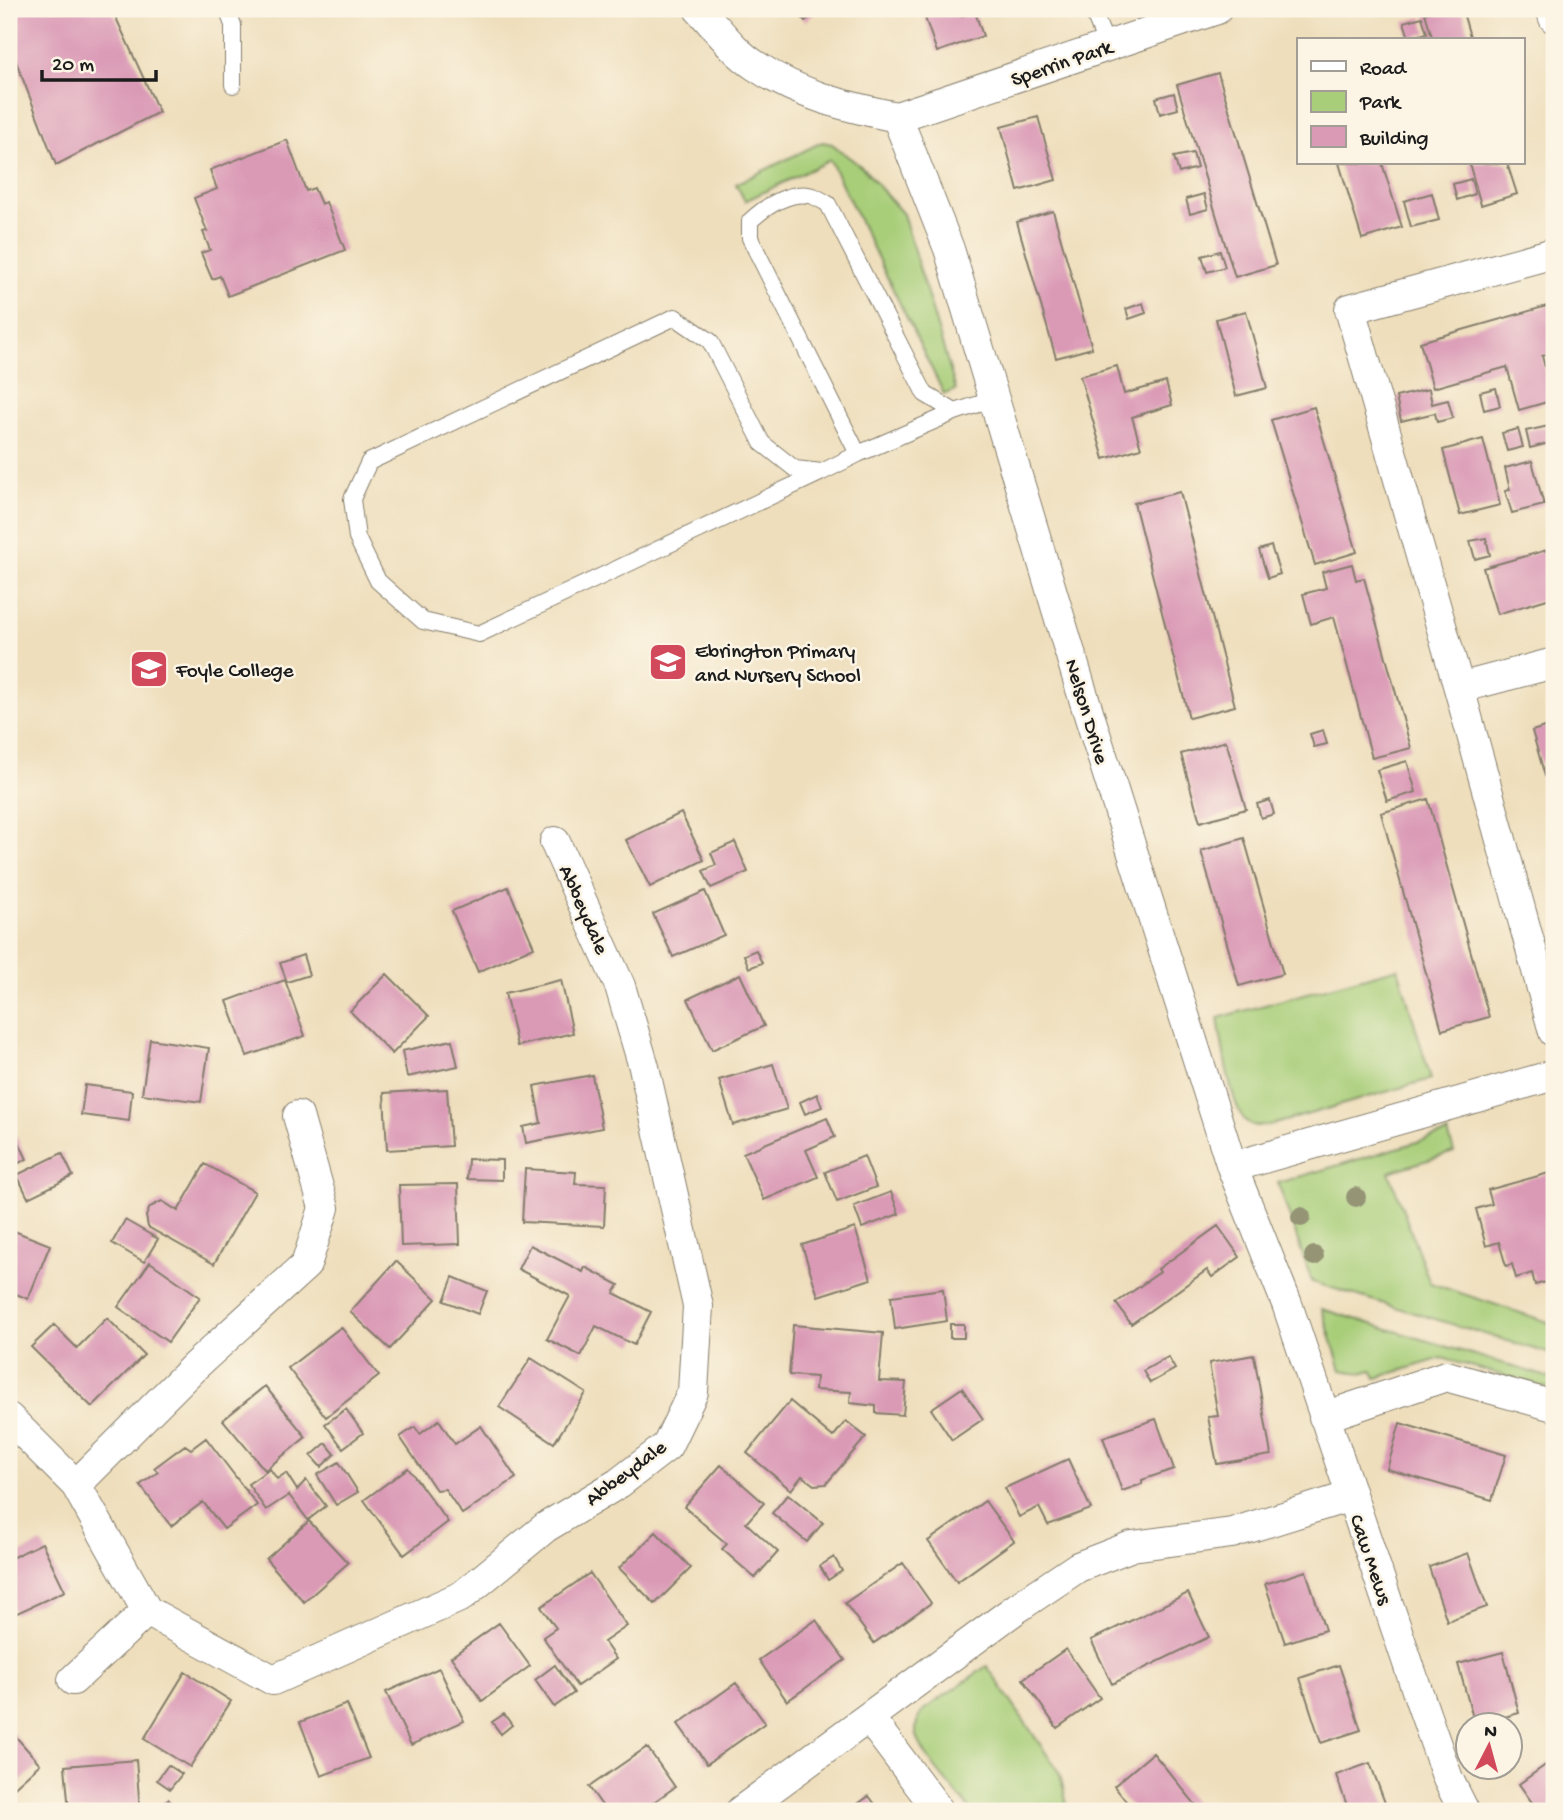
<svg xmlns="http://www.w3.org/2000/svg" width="1563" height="1820" font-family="'Gochi Hand',sans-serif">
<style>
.green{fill:#a8ce79;stroke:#62754a;stroke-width:2}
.building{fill:#da9ab6}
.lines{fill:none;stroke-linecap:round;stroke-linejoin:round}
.service-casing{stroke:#857d6c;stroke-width:18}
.minor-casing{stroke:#857d6c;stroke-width:32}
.service{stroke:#fff;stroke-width:16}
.minor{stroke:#fff;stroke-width:30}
.tree{fill:#959576}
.labels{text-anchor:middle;stroke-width:5;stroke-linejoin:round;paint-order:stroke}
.street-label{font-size:21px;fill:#1c1c1c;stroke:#fcf5e5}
.poi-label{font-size:21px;fill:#1c1c1c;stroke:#fcf5e5;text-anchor:start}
</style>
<rect width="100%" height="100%" fill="#fcf5e5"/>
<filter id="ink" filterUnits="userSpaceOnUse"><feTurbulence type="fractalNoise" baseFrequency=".0143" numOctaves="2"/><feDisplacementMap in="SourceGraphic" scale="14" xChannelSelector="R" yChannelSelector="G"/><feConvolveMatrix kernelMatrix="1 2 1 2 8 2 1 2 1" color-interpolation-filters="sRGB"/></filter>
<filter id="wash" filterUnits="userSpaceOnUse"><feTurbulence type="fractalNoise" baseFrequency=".00686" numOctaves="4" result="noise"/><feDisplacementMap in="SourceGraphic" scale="28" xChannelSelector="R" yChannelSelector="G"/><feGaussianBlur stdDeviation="1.57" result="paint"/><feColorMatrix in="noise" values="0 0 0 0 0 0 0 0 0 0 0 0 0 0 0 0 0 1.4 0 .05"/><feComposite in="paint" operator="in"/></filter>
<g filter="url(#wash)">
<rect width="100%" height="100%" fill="#eedebc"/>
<path class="green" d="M822 142 832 144 864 169 903 214 956 390 944 394 830 160 745 201 736 184Z
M1398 968 1431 1079 1271 1125C1262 1126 1252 1128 1245 1120 1230 1104 1222 1042 1218 1018Z
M1448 1133 1454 1152 1389 1172 1430 1283 1554 1324V1355L1312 1282 1278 1183Z
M1322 1309 1554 1379V1390L1442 1358 1376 1378 1372 1370 1361 1373 1341 1370Z
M987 1666 1060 1774 1067 1805 1050 1811H972C957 1793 916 1751 916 1729 916 1720 920 1715 925 1709Z"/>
<g id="blocks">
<path class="building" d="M9 9H112L159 112 56 165 9 43Z
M795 9H820L805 21Z
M922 9H959L961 16 975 12 983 36 937 52Z
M1441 9H1462L1471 40H1433L1425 13Z
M1422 17 1427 33 1409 38 1404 22Z
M1218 73 1276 265 1235 277 1177 85Z
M1174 93 1178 109 1160 114 1156 98Z
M1038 117 1056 180 1018 191 1001 127Z
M287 140 306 191 314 188 321 204 326 202 345 250 228 296 220 276 212 279 201 253 210 250 203 232 207 231 194 198 217 189 210 170Z
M1193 153 1197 168 1179 173 1174 157Z
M1339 163H1382L1402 227 1362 239Z
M1469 163H1507L1517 194 1481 205Z
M1471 179 1475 194 1457 200 1453 184Z
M1432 193 1439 220 1411 227 1404 201Z
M1204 194 1208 209 1190 214 1186 199Z
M1053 211 1092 348 1056 358 1017 222Z
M1220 251 1225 267 1207 272 1202 256Z
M1143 303 1146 313 1129 319 1126 309Z
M1554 304V353L1542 356 1554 400 1519 410 1507 367 1433 388 1420 342Z
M1246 311 1267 388 1236 396 1216 319Z
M1117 366 1124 394 1166 382 1172 405 1132 417 1141 448 1104 459 1080 376Z
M1496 388 1500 406 1484 410 1480 392Z
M1429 389 1432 404 1448 400 1453 418 1437 422 1435 413 1401 421 1396 397Z
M1314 407 1357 552 1315 565 1271 420Z
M1549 426 1553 442 1530 448 1526 431Z
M1518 429 1523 447 1507 451 1502 433Z
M1483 439 1500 505 1460 515 1443 450Z
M1532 461 1544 505 1512 513 1505 491 1510 490 1505 468Z
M1180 492 1235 706 1189 718 1134 503Z
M1486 538 1490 555 1475 559 1470 541Z
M1271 546 1280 574 1268 578 1259 550Z
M1554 548V597L1497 614 1483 568Z
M1352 564 1356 580 1364 578 1411 748 1372 758 1334 617 1311 624 1303 594 1326 588 1322 572Z
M1554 724V774L1545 776 1532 731Z
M1323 730 1327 744 1314 747 1310 734Z
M1226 741 1246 809 1200 822 1181 754Z
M1407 761 1416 792 1387 801 1377 770Z
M1428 799 1489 1017 1442 1030 1381 813Z
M1270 800 1274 814 1261 818 1257 804Z
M681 813 704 860 650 887 626 840Z
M1244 838 1283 974 1239 986 1201 851Z
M735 842 748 872 711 888 703 871 716 865 711 853Z
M508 887 534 947 478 972 452 911Z
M705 891 724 935 673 957 653 914Z
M756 950 762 963 749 968 744 955Z
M303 955 309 975 287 982 280 963Z
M387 974 429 1016 392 1054 350 1011Z
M740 974 764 1026 712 1050 688 999Z
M285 980 305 1036 247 1056 227 1001Z
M561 980 573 1033 517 1046 505 993Z
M150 1039 209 1048 201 1102 142 1094Z
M452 1040 458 1066 407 1077 402 1051Z
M773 1064 787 1109 733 1125 719 1080Z
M592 1075 602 1128 526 1143 523 1127 541 1123 534 1086Z
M85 1085 132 1091 129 1121 81 1115Z
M447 1089 451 1146 387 1150 384 1093Z
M817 1094 822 1107 805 1114 800 1102Z
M827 1118 835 1137 806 1150 818 1177 764 1200 743 1153Z
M9 1122 27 1159 9 1168Z
M62 1153 73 1176 28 1198 17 1175Z
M864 1156 876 1187 837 1202 825 1172Z
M468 1159 502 1160V1180L467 1179Z
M205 1164 255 1192 214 1264 148 1227 146 1216 150 1207 162 1201 178 1211Z
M525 1169 576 1172 575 1184 606 1185 604 1226 522 1222Z
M1549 1173 1554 1189V1280L1535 1285 1532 1273 1516 1278 1512 1264 1506 1266 1499 1242 1486 1246 1476 1209 1492 1204 1488 1190Z
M458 1184 460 1244 401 1246 399 1185Z
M891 1192 899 1214 862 1228 854 1206Z
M125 1220 158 1239 144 1262 112 1243Z
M1218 1226 1240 1257 1212 1277 1207 1270 1131 1324 1116 1303 1160 1272 1158 1269Z
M855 1228 871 1279 818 1296 802 1245Z
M9 1229 50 1245 28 1299 9 1291Z
M530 1245 583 1272 585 1267 619 1285 614 1293 651 1312 634 1345 596 1326 581 1356 547 1339 570 1296 518 1269Z
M396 1261 436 1299 390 1349 350 1312Z
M150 1262 200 1297 168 1342 118 1307Z
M453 1277 487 1291 478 1314 444 1301Z
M943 1289 947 1321 895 1329 891 1296Z
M107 1318 144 1355 92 1407 31 1347 54 1325 77 1348Z
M950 1324H964V1338H950Z
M793 1325 883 1333 879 1381 906 1382 903 1415 876 1413V1406L850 1403 851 1392 815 1390 816 1377 789 1375Z
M341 1327 379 1376 326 1417 288 1368Z
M1254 1355 1271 1455 1217 1464 1208 1417 1218 1416 1209 1363Z
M1168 1357 1175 1369 1150 1383 1143 1371Z
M531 1358 586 1393 554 1443 499 1407Z
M265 1386 306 1437 265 1470 223 1420Z
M962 1388 983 1419 952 1440 931 1409Z
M790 1401 833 1437 846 1421 866 1437 826 1484 814 1485 802 1476 791 1490 747 1453Z
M346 1409 363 1433 343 1448 325 1424Z
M1156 1419 1174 1469 1142 1480V1484L1122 1491 1103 1437Z
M439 1420 455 1444 481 1426 516 1478 462 1514 445 1489 436 1490 400 1437 415 1427 420 1434Z
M1400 1423 1506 1455 1492 1500 1387 1469Z
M206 1438 257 1505 224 1529 203 1502 171 1526 140 1485 158 1472 154 1468 185 1445 191 1449Z
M326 1443 335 1454 321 1467 311 1456Z
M1068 1459 1091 1509 1048 1525 1039 1507 1019 1517 1005 1488Z
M339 1462 358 1492 336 1505 317 1475Z
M721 1465 764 1503 746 1523 778 1552 755 1578 722 1549 727 1544 684 1507Z
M408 1468 448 1522 404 1555 364 1500Z
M270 1469 277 1479 286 1473 297 1490 306 1480 326 1506 308 1520 289 1495 266 1510 248 1484Z
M788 1494 823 1523 807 1542 772 1513Z
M985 1501 1014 1541 957 1582 928 1541Z
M309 1521 348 1563 304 1602 266 1559Z
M656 1532 691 1568 655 1604 619 1568Z
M42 1543 65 1591 15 1614 9 1601V1559Z
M1468 1553 1487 1607 1447 1621 1429 1567Z
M834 1557 842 1571 828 1580 820 1566Z
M903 1563 931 1603 874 1643 845 1603Z
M1306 1571 1325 1630 1285 1643 1265 1584Z
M590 1573 627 1626 604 1642 616 1659 577 1686 543 1637 556 1628 541 1607Z
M1188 1593 1209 1637 1112 1684 1091 1640Z
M816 1620 845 1660 787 1701 759 1660Z
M499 1623 530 1666 482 1701 451 1657Z
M1066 1649 1100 1698 1057 1728 1023 1679Z
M1503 1652 1519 1713 1475 1725 1458 1664Z
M555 1665 574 1693 554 1707 535 1680Z
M1339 1665 1361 1730 1321 1743 1300 1678Z
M439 1668 464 1721 411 1745 386 1692Z
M185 1672 231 1701 190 1767 144 1739Z
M736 1683 765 1723 707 1764 678 1724Z
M347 1704 369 1758 321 1776 300 1722Z
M504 1714 512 1725 501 1734 492 1722Z
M9 1729 40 1764 9 1792Z
M647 1747 675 1787 641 1811H606L589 1787Z
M1153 1753 1201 1811H1134L1114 1786Z
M1554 1759V1811H1538L1519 1784Z
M136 1760 140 1811H69L65 1766Z
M1370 1763 1388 1811H1349L1336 1775Z
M168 1765 182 1774 170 1789 157 1780Z
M869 1796 880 1811H848Z
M168 1799 178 1811H151Z"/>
</g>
</g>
<g filter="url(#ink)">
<use href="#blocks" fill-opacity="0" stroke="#857d6c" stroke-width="2"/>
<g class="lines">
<g class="service-casing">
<path id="service" d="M227 9 233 25V85
M1092 9 1107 46
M955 412 925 394 828 204C823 201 818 198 813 196 791 189 765 207 750 221V238L858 454 955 412 994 399
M822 472 795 469 762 443 710 341 675 317 369 462 352 499 357 538 378 581 423 621 479 634 822 472 858 454"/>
</g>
<g class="minor-casing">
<path id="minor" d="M699 9C716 27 734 52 756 66 799 95 847 107 897 117L1217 9
M1551 9 1554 18
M897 117 949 249 1080 686 1232 1167 1287 1304 1422 1705 1448 1779 1464 1811
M1554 663 1459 688 1554 1032
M1459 688 1350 309 1554 253
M1232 1167 1554 1075
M1324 1417 1446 1376 1554 1406
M9 1418 76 1485 147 1611 273 1680 462 1596 546 1527 619 1483 667 1446 693 1392 698 1306 644 1067 620 986 555 842
M76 1485 195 1366 306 1265 324 1208 298 1116
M73 1680 147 1611
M869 1718 939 1811
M741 1811 1017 1608 1078 1567 1132 1546 1232 1533 1351 1496"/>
</g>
<use href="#service" class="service"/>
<use href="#minor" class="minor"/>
</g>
<g class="tree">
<circle cx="1356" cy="1197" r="10"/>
<circle cx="1301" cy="1217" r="10"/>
<circle cx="1314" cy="1256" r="10"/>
</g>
</g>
<defs>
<g id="school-square" transform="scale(2.0125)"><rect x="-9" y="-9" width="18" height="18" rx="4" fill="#d1495b" stroke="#fcf5e5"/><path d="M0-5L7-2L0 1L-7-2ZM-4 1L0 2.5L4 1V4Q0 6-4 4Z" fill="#fff"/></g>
</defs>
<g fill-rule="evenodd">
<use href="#school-square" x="668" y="662"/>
<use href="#school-square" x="149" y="669"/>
</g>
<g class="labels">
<g class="street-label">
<text transform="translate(1061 62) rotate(-19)" y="7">Sperrin Park</text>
<text transform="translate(1088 711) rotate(73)" y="7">Nelson Drive</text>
<text transform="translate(585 909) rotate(66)" y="7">Abbeydale</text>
<text transform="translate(625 1472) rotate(-37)" y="7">Abbeydale</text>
<text transform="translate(1372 1559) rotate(71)" y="7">Caw Mews</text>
</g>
<g class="poi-label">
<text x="695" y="657">Ebrington Primary<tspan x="695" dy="24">and Nursery School</tspan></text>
<text x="176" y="676">Foyle College</text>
</g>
</g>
<rect width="1563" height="1820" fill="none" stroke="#fcf5e5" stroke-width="35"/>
<rect x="1297" y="38" width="228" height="126" fill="#fcf5e5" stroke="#a29e95" stroke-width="2"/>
<rect x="1311" y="61" width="35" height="10" fill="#ffffff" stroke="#a29e95" stroke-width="2"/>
<text x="1360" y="74" font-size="21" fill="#1c1c1c">Road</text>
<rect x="1311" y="91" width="35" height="21" fill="#a8ce79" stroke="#a29e95" stroke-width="2"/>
<text x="1360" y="108" font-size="21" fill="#1c1c1c">Park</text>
<rect x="1311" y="126" width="35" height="21" fill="#da9ab6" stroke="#a29e95" stroke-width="2"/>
<text x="1360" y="144" font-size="21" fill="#1c1c1c">Building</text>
<g transform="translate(1489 1746) rotate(6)"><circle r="33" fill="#fcf5e5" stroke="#a29e95" stroke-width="2"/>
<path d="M0-5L12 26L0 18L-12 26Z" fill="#d1495b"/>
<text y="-10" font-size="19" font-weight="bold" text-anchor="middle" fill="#1c1c1c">N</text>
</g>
<path d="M42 70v10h114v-10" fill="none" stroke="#1c1c1c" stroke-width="3.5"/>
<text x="52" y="70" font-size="21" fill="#1c1c1c" stroke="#fcf5e5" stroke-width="5" paint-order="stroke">20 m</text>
</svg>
